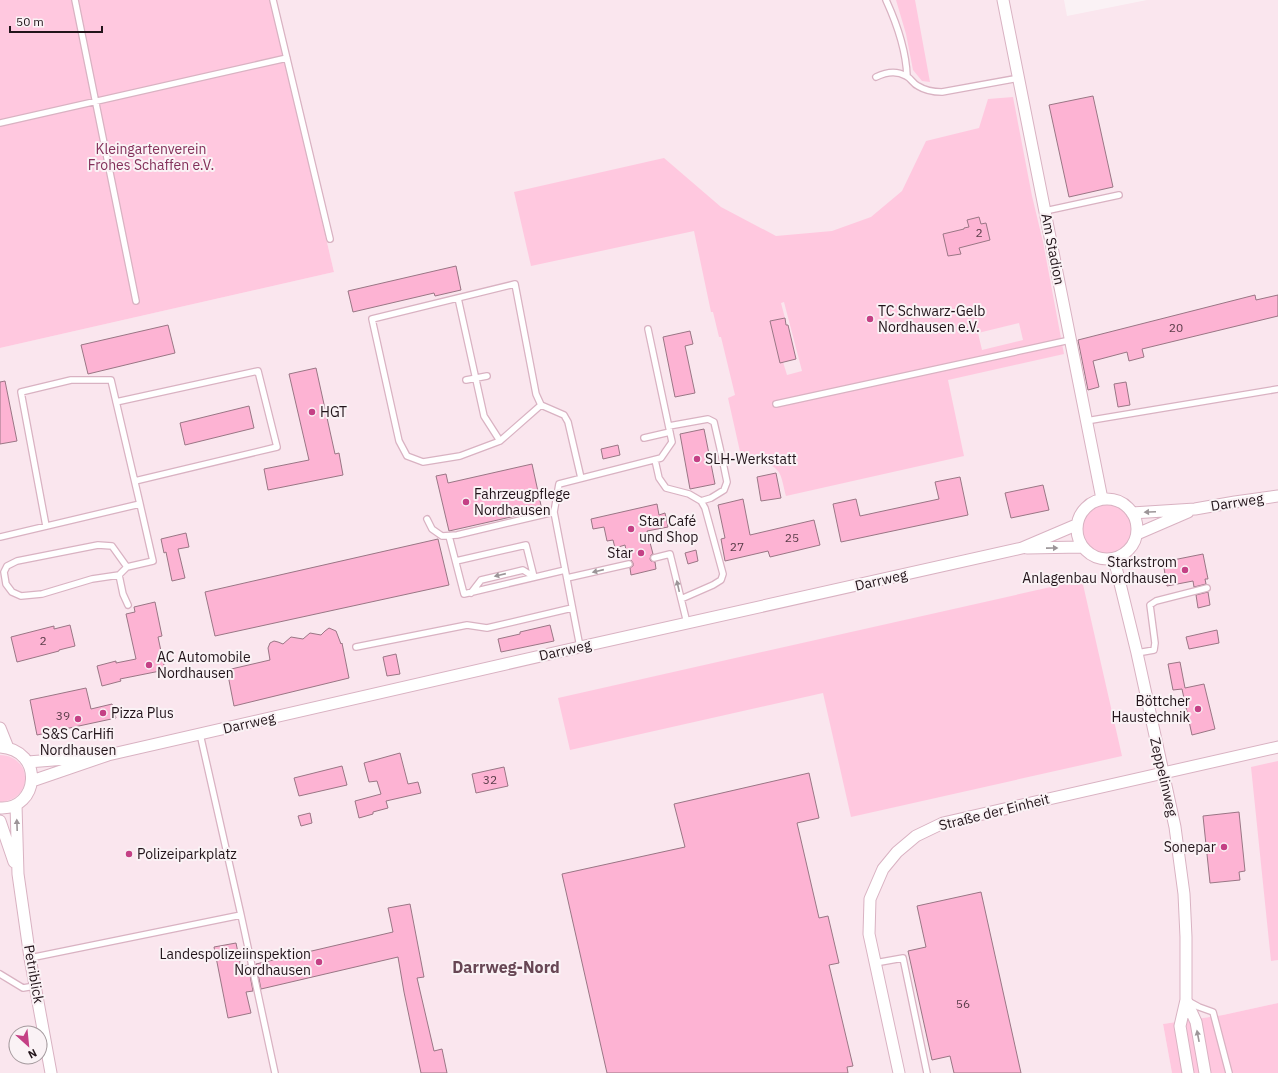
<svg xmlns="http://www.w3.org/2000/svg" width="1278" height="1073" font-family="'IBM Plex Sans',sans-serif">
<style>
.built{fill:#fae6ee;fill-rule:evenodd}
.green{fill:#ffc8df;fill-rule:evenodd}
.building{fill:#fdb3d3;stroke:#9a7685}
.lines{fill:none;stroke-linecap:round;stroke-linejoin:round}
.service-casing{stroke:#d9b2c2;stroke-width:8}
.minor-casing{stroke:#d9b2c2;stroke-width:13}
.service{stroke:#fff;stroke-width:5.5}
.minor{stroke:#fff;stroke-width:11}
.oneway{fill:#9c9598}
.poi-dot{fill:#c44085;stroke:#faf2f5;stroke-width:1.5}
.labels{text-anchor:middle;stroke-width:4;stroke-linejoin:round;paint-order:stroke}
.number-label{font-size:12px;fill:#593c48}
.park-label{font-size:14px;fill:#83305a;stroke:#faf2f5}
.street-label{font-size:14px;fill:#22141a;stroke:#faf2f5}
.poi-label{font-size:14px;fill:#22141a;stroke:#faf2f5;text-anchor:start}
.quarter-label{font-size:16px;font-weight:bold;fill:#674654;stroke:#faf2f5}
</style>
<rect width="100%" height="100%" fill="#faf2f5"/>
<path class="built" d="M270 0H1064L1067 16 1147 0H1278V1003L1223 1015 1163 1024 1172 1073H0V348L334 272ZM16 1033H40V1057H16Z"/>
<path class="green" d="M0 0H270L334 272 0 348Z
M896 0H915L930 82 922 81 913 70 906 34Z
M1013 97 1032 196 1043 242 1064 354 948 380 964 456 786 496C784 490 782 475 778 471 769 460 755 461 743 465L728 398 735 395 721 337H719L713 312H711L694 231 531 266 514 192 664 158 721 207 776 236 832 231 871 217 902 191 926 141 979 128 988 99ZM784 302 802 371 787 375 783 362 780 363 770 321 785 318 781 303ZM1019 323 1023 340 982 350 978 333Z
M1080 529a26 26 0 1 1 52 0a26 26 0 1 1-52 0Z
M1082 580 1122 756 851 817 823 693 570 750 558 698Z
M0 755C33 756 34 800 0 802Z
M1278 761V960L1271 961 1251 767Z
M1278 1003V1073H1172L1163 1024 1223 1015Z"/>
<path class="building" d="M1093 96 1113 187 1069 197 1049 105Z
M979 217 981 224 986 223 990 240 959 248 961 254 948 256 943 234 964 229V228L969 227 967 220Z
M456 266 461 290 435 296 434 293 353 312 348 291Z
M1255 295 1256 300 1278 295V316L1142 349 1144 357 1129 361 1127 352 1093 361 1099 387 1088 390 1078 340Z
M785 318 786 325H788L796 359 780 363 770 321Z
M168 325 175 353 88 374 81 345Z
M690 331 693 344 685 346 695 393 675 397 663 337Z
M316 368 335 454 339 453 343 475 268 490 264 469 309 460 289 374Z
M5 381 17 441 0 444V382Z
M1126 382 1130 405 1118 407 1114 384Z
M249 406 254 428 185 445 180 423Z
M704 429 715 484 690 489 680 434Z
M618 445 620 455 603 459 601 449Z
M532 464 542 510 449 531 436 476 446 474 448 483Z
M776 473 781 498 761 501 757 477Z
M960 477 968 515 841 542 833 504 856 499 860 516 939 499 935 482Z
M1043 485 1049 510 1011 518 1005 493Z
M743 499 750 535 814 520 820 545 770 557 768 551 725 561 721 539 725 538 718 505Z
M657 504 659 515 665 513 668 527 647 531 653 554 651 555 650 559 651 561 655 562 656 569 631 575 630 568 633 566V563L631 560H628L625 545 615 548 613 540 607 541 604 527 593 529 591 519Z
M186 533 189 547 178 549 185 578 172 581 166 552 164 553 161 539Z
M438 539 449 585 215 636 205 592Z
M696 550 698 561 688 564 685 553Z
M1203 554 1208 579H1205L1206 584 1194 587 1193 581 1167 586 1163 562Z
M1208 592 1210 605 1198 608 1196 595Z
M155 602 162 636 158 637 165 670 120 679 121 681 102 686 97 666 116 661V663L136 659 126 614 135 612 134 607Z
M70 625 75 646 59 650V651L17 662 11 637 54 626V629Z
M550 625 554 641 501 652 498 639 520 634V632Z
M329 628 336 631 341 644 342 643 349 678 234 706 227 670 270 660 268 648 270 643 274 641 278 642 283 644 291 637 303 639 310 633 321 635 325 631Z
M1217 630 1219 643 1189 649 1186 637Z
M396 654 400 674 387 676 383 657Z
M1180 662 1185 688 1204 684 1215 729 1192 735 1182 689 1173 690 1168 664Z
M86 688 91 709 112 704 116 718 37 735 30 700Z
M400 753 408 784 418 782 421 793 386 801 388 808 373 812V814L359 818 355 801 381 794 377 781 369 782 364 763Z
M342 766 347 785 299 796 294 778Z
M504 767 508 786 476 793 472 774Z
M809 773 819 818 797 823 819 918 828 916 839 963 829 965 853 1066 847 1067 848 1073H607L562 874 685 847 674 804Z
M1239 812 1245 871 1239 872 1240 880 1210 883 1203 816Z
M310 813 312 823 301 826 298 816Z
M981 892 1021 1073H954L950 1056 932 1060 908 951 926 947 917 906Z
M410 904 424 977 417 978 434 1051 442 1049 447 1073H421L404 992 398 957 261 989 256 964 393 932 388 908Z
M236 943 241 967 248 965 253 991 246 992 251 1013 228 1018 214 947Z"/>
<g class="lines">
<g class="service-casing">
<path id="service" d="M75 0 136 301
M273 0 330 239
M886 0C897 24 906 49 907 76
M876 77C886 72 896 70 906 76 911 78 913 84 918 86 926 91 933 92 942 92L1019 78
M0 123 287 58
M1045 211 1119 195
M458 298 484 416 500 441
M466 380 487 376
M116 402 258 371 277 447 135 481
M776 404 1070 340
M541 405 500 441 460 456 423 462 407 456 399 441 372 319 515 284 536 394 541 405 564 415 568 422 581 478
M1086 421 1278 389
M669 426 708 419 714 422 720 448 727 482 724 490 711 498 701 501
M644 438 670 432
M655 460 659 478 666 488 689 494 701 501 705 508 723 574 721 580 713 585 681 599
M427 519 432 529 442 536 457 535 554 512
M449 536 464 594 565 570
M0 537 140 504 111 380H71L21 392 46 526
M98 545 112 546 127 567 119 575 92 579 42 594 21 596 12 592 6 584 4 572 7 566 17 561Z
M654 558 670 554 687 623
M456 561 526 545 534 577
M127 567 153 561 140 504
M119 575 123 594 128 605
M567 578 629 564
M471 593 481 580 523 570 534 577
M356 647 467 625 487 628 572 608
M580 647 554 512 559 484 661 458 672 442 648 329
M1137 653 1154 650 1155 643 1150 605 1156 601 1207 588
M241 915 275 1073
M30 958 241 915 200 734
M875 963 903 958 927 1073
M0 974 23 988 35 986
M1188 1001 1199 1007 1213 1012 1229 1073"/>
</g>
<g class="minor-casing">
<path id="minor" d="M1003 0 1102 499
M1077 529a30 30 0 1 1 60 0a30 30 0 1 1-60 0Z
M1132 513 1195 509 1235 502 1278 496
M1137 534 1188 512
M1027 548 1082 547
M1114 559 1137 653 1175 827 1184 894 1186 937V1000L1180 1026 1188 1073
M0 728 8 748
M0 747C45 750 39 810 0 808
M28 762 91 757
M32 781 108 755 580 647 1022 548 1076 525
M16 805 18 874 30 958 51 1073
M0 821 14 862
M1186 1000 1196 1022 1205 1073
M899 1073 869 934 870 899 883 869 897 852 916 836 943 823 1278 747"/>
</g>
<use href="#service" class="service"/>
<use href="#minor" class="minor"/>
</g>
<defs><path id="oneway-solid" d="M-6-.8H1V-3.2L6.5 0L1 3.2V.8H-6Z"/></defs>
<g class="oneway">
<use href="#oneway-solid" transform="translate(1150 512) rotate(177)"/>
<use href="#oneway-solid" transform="translate(1052 548) rotate(-1)"/>
<use href="#oneway-solid" transform="translate(598 571) rotate(167)"/>
<use href="#oneway-solid" transform="translate(500 575) rotate(167)"/>
<use href="#oneway-solid" transform="translate(678 586) rotate(-103)"/>
<use href="#oneway-solid" transform="translate(17 825) rotate(-92)"/>
<use href="#oneway-solid" transform="translate(1198 1036) rotate(-101)"/>
</g>
<g class="poi-dot">
<circle cx="870" cy="319" r="4"/>
<circle cx="312" cy="412" r="4"/>
<circle cx="697" cy="459" r="4"/>
<circle cx="466" cy="502" r="4"/>
<circle cx="631" cy="529" r="4"/>
<circle cx="641" cy="553" r="4"/>
<circle cx="1185" cy="570" r="4"/>
<circle cx="149" cy="665" r="4"/>
<circle cx="1198" cy="709" r="4"/>
<circle cx="103" cy="713" r="4"/>
<circle cx="78" cy="719" r="4"/>
<circle cx="1224" cy="847" r="4"/>
<circle cx="129" cy="854" r="4"/>
<circle cx="319" cy="962" r="4"/>
</g>
<g class="labels">
<g class="number-label">
<text x="979" y="237">2</text>
<text x="1176" y="332">20</text>
<text x="792" y="542">25</text>
<text x="737" y="551">27</text>
<text x="43" y="645">2</text>
<text x="63" y="720">39</text>
<text x="490" y="784">32</text>
<text x="963" y="1008">56</text>
</g>
<g class="park-label">
<text x="151" y="154">Kleingartenverein<tspan x="151" dy="16">Frohes Schaffen e.V.</tspan></text>
</g>
<g class="street-label">
<text transform="translate(1053 249) rotate(79)" y="5">Am Stadion</text>
<text transform="translate(1237 502) rotate(-9)" y="5">Darrweg</text>
<text transform="translate(881 580) rotate(-13)" y="5">Darrweg</text>
<text transform="translate(565 650) rotate(-13)" y="5">Darrweg</text>
<text transform="translate(249 723) rotate(-13)" y="5">Darrweg</text>
<text transform="translate(1164 777) rotate(77)" y="5">Zeppelinweg</text>
<text transform="translate(994 812) rotate(-14)" y="5">Straße der Einheit</text>
<text transform="translate(34 974) rotate(80)" y="5">Petriblick</text>
</g>
<g class="poi-label">
<text x="878" y="316">TC Schwarz-Gelb<tspan x="878" dy="16">Nordhausen e.V.</tspan></text>
<text x="320" y="417">HGT</text>
<text x="705" y="464">SLH-Werkstatt</text>
<text x="474" y="499">Fahrzeugpflege<tspan x="474" dy="16">Nordhausen</tspan></text>
<text x="639" y="526">Star Café<tspan x="639" dy="16">und Shop</tspan></text>
<text x="633" y="558" text-anchor="end">Star</text>
<text x="1177" y="567" text-anchor="end">Starkstrom<tspan x="1177" dy="16">Anlagenbau Nordhausen</tspan></text>
<text x="157" y="662">AC Automobile<tspan x="157" dy="16">Nordhausen</tspan></text>
<text x="1190" y="706" text-anchor="end">Böttcher<tspan x="1190" dy="16">Haustechnik</tspan></text>
<text x="111" y="718">Pizza Plus</text>
<text x="78" y="739" text-anchor="middle">S&amp;S CarHifi<tspan x="78" dy="16">Nordhausen</tspan></text>
<text x="1216" y="852" text-anchor="end">Sonepar</text>
<text x="137" y="859">Polizeiparkplatz</text>
<text x="311" y="959" text-anchor="end">Landespolizeiinspektion<tspan x="311" dy="16">Nordhausen</tspan></text>
</g>
<g class="quarter-label">
<text x="506" y="973">Darrweg-Nord</text>
</g>
</g>
<g transform="translate(28 1045) rotate(153)"><circle r="19" fill="#faf2f5" stroke="#a4999d"/>
<path d="M0-3L7 15L0 10L-7 15Z" fill="#c44085"/>
<text y="-6" font-size="11" font-weight="bold" text-anchor="middle" fill="#22141a">N</text>
</g>
<path d="M10 26v6h92v-6" fill="none" stroke="#22141a" stroke-width="2"/>
<text x="16" y="26" font-size="12" fill="#22141a" stroke="#faf2f5" stroke-width="3" paint-order="stroke">50 m</text>
</svg>
